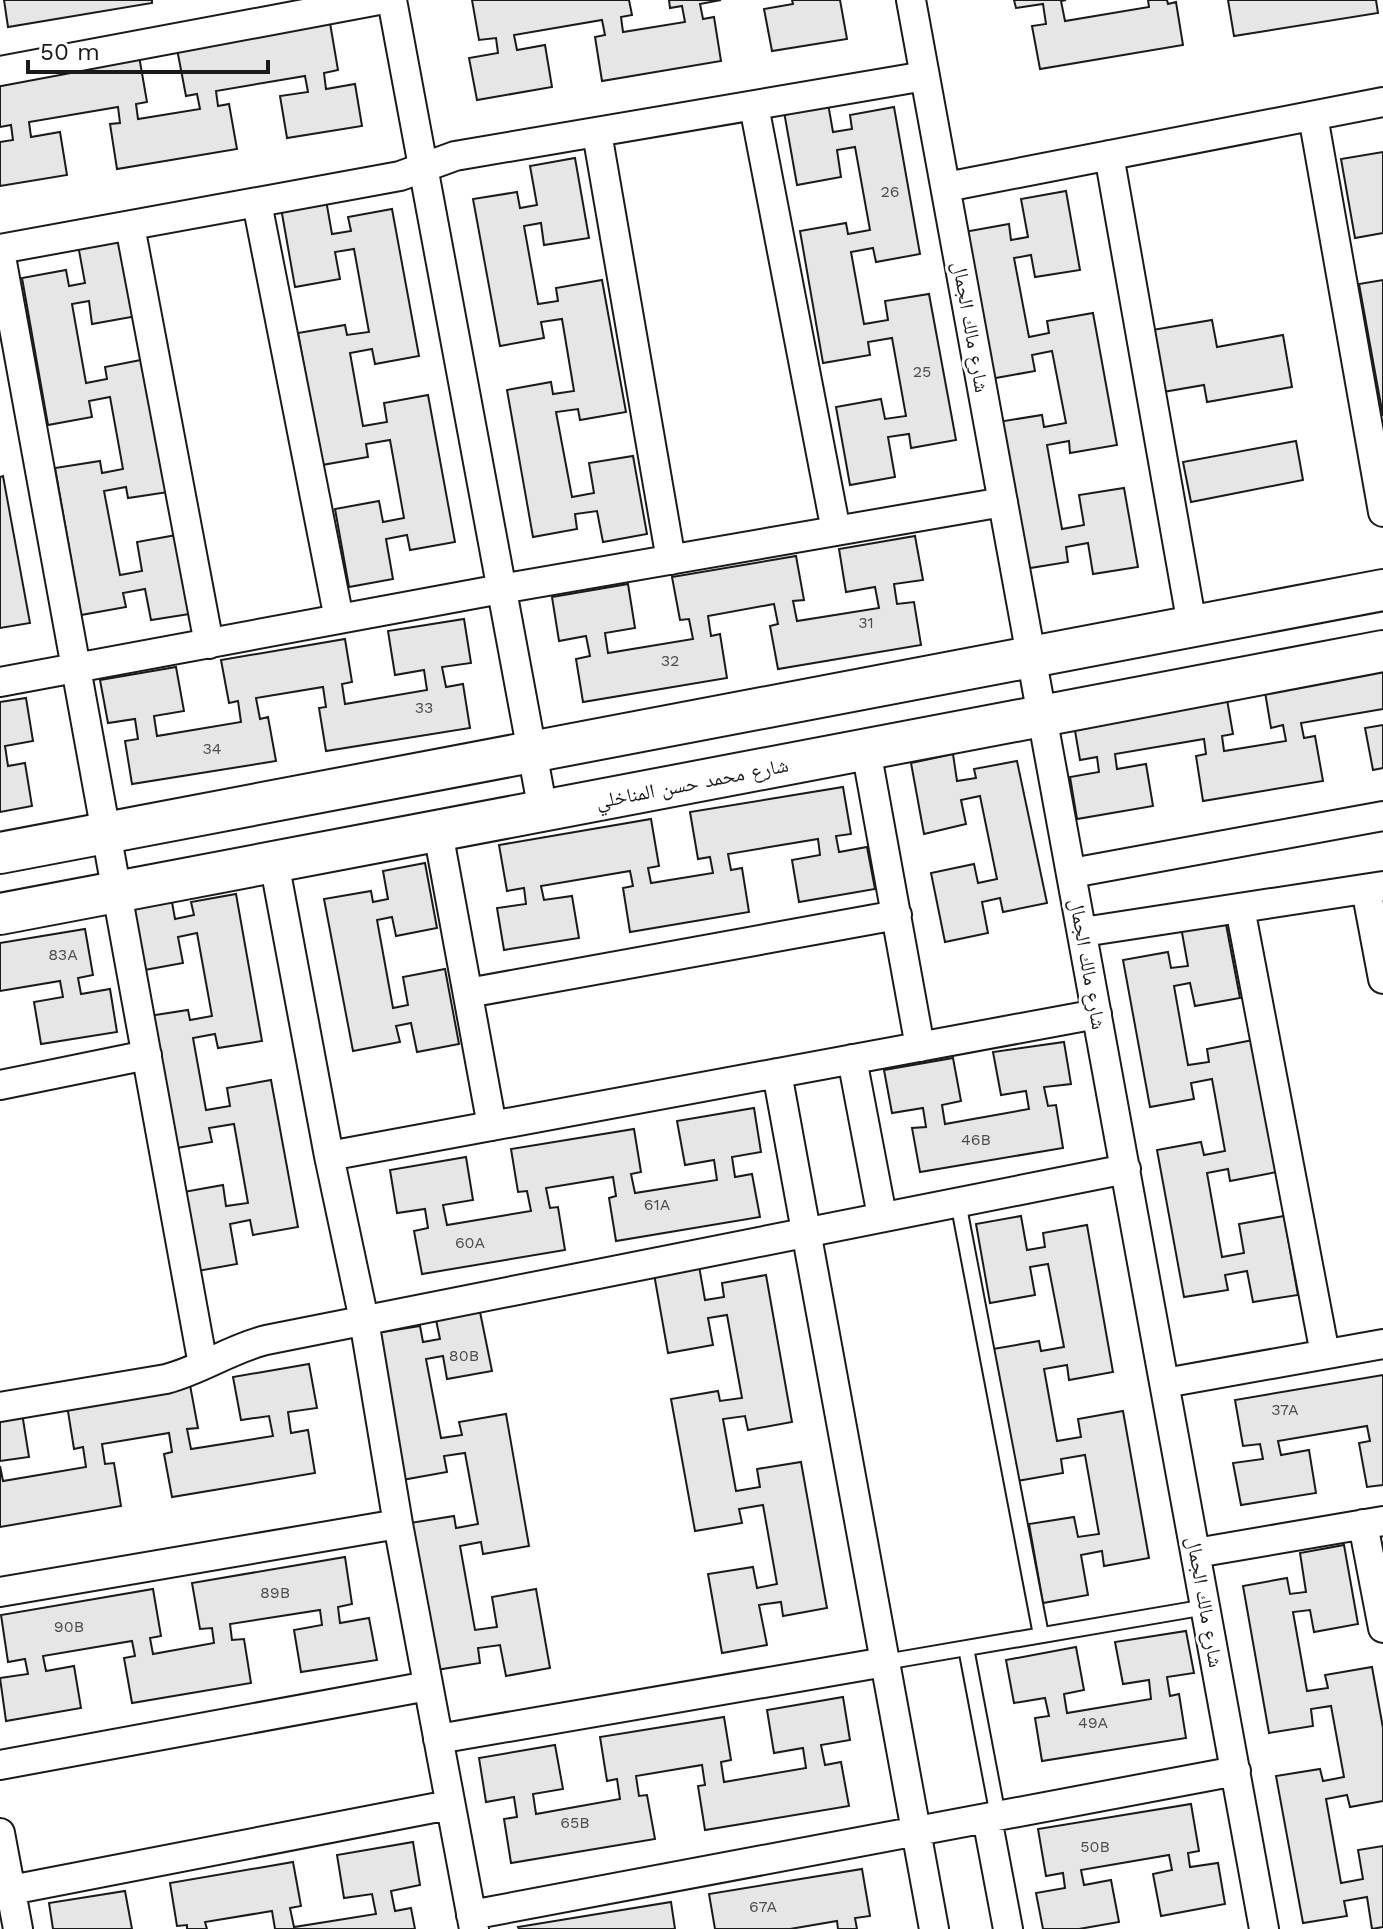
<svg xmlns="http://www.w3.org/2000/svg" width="1383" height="1929" font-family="'Work Sans','Noto Naskh Arabic',sans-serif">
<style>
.building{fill:#e6e6e6;stroke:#1a1a1a;stroke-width:2}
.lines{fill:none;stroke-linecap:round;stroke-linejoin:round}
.lane-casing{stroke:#1a1a1a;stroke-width:18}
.street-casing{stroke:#1a1a1a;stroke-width:32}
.secondary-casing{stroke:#1a1a1a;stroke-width:44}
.lane{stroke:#fff;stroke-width:14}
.street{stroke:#fff;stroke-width:28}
.secondary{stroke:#fff;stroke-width:40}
.labels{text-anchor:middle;stroke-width:6;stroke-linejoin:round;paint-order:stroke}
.number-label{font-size:16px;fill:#4d4d4d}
.street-label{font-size:20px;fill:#1a1a1a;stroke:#fff}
</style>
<rect width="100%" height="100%" fill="#fff"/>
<path class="building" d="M4 0H152V3L8 27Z
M472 0H629L632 15 621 17 623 32 685 22 682 6 670 8 669 0H721L700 4 703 19 714 17 721 61 602 81 595 37 605 35 602 20 514 35 517 50 545 45 552 87 477 100 469 58 498 53 496 38 479 40Z
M792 0H840L847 39 772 51 764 9 793 4Z
M1014 0H1066L1061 1 1065 21 1149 7 1148 0H1167L1168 4 1176 2 1183 45 1040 69 1032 26 1046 24 1043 4 1016 8Z
M1228 0H1376L1378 13 1234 36Z
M330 23 338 70 324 73 326 89 355 84 362 126 287 138 280 96 308 92 305 76 216 91 218 106 229 104 237 149 117 169 110 124 120 123 118 107 29 122 31 137 60 132 67 175 0 186V142L13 140 11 125 0 127V79L139 56 147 102 136 104 138 119 200 109 197 94 186 96 177 49Z
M827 98 833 132 852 129 850 115 894 107 920 254 876 262 873 248 851 252 864 324 888 320 885 301 929 294 956 440 911 448 909 434 888 437 895 477 850 485 836 407 881 399 885 419 906 416 892 338 868 342 870 355 823 363 800 231 846 223 848 234 870 230 855 147 837 150 841 177 797 185 783 106Z
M1383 152V233L1355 238 1341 159Z
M575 158 589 238 544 245 541 223 524 226 538 304 558 301 556 288 602 280 626 412 580 420 578 409 556 412 572 497 594 493 589 463 633 456 647 534 603 542 597 511 575 514 577 529 533 537 507 390 551 382 553 394 574 391 562 319 541 322 544 338 500 346 473 199 517 192 520 208 537 205 530 166Z
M1066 191 1080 270 1035 277 1031 255 1014 258 1029 337 1049 333 1047 321 1093 313 1117 445 1070 453 1069 441 1047 445 1062 529 1084 525 1079 495 1124 488 1138 567 1093 574 1088 543 1066 547 1068 562 1024 569 998 422 1042 415 1044 427 1066 423 1052 351 1032 355 1035 371 990 379 964 232 1009 224 1011 240 1028 237 1021 199Z
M326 200 332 234 351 231 348 217 392 209 419 356 375 364 372 349 350 353 363 426 387 422 384 403 428 395 455 542 410 550 407 535 386 539 393 579 349 587 335 509 379 501 383 522 404 518 390 440 366 444 368 457 322 465 298 333 345 325 347 335 369 332 354 249 335 252 340 279 295 287 281 208Z
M123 237 137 316 92 324 89 301 72 304 86 383 107 379 105 367 151 358 175 491 128 498 126 487 104 491 120 575 142 571 137 542 182 534 196 613 151 620 145 589 123 593 126 607 81 615 55 468 100 461 102 473 123 469 110 397 89 401 92 417 48 425 22 278 66 270 69 286 85 283 78 245Z
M1383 280V416L1359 284Z
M1212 320 1217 347 1283 335 1292 387 1207 402 1204 385 1163 392 1152 330Z
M1296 441 1303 480 1191 502 1183 462Z
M3 476 30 623 0 628V477Z
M915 536 923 580 894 584 897 604 914 602 921 645 778 669 770 626 778 624 774 604 708 616 711 636 720 634 727 678 583 702 576 659 590 656 586 636 559 641 552 597 628 584 635 628 605 633 608 653 693 639 689 619 680 620 672 577 796 556 804 600 793 601 797 621 879 608 875 587 846 592 839 549Z
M464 619 471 663 442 667 446 687 463 684 470 728 326 751 319 708 326 707 323 687 256 698 260 719 268 717 276 761 132 784 125 741 138 739 135 719 108 723 100 680 176 667 184 711 154 716 157 736 241 722 238 701 229 703 221 660 345 639 352 682 342 684 345 704 427 690 424 670 395 675 388 631Z
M1383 660V709L1301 723 1304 738 1315 736 1323 781 1203 801 1196 756 1206 754 1204 739 1115 754 1117 769 1146 764 1153 806 1077 819 1070 777 1099 772 1097 757 1080 760 1072 713 1225 688 1233 734 1222 736 1224 751 1286 741 1283 725 1271 728 1263 680Z
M26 698 33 741 5 746 8 766 25 763 32 806 0 812V702Z
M1383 725V768L1373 770 1365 728Z
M953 754 957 781 976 778 974 769 1017 761 1047 903 1003 912 1000 898 982 902 988 933 945 942 931 873 974 864 978 883 997 879 980 796 961 800 966 824 924 834 911 763Z
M843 787 851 834 836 836 839 852 867 847 875 889 799 902 792 860 820 855 818 839 728 854 731 870 742 868 749 912 630 932 623 888 633 886 630 871 541 886 544 900 572 896 579 938 504 950 497 908 526 904 524 888 507 891 499 845 651 819 659 866 648 868 651 883 713 873 710 857 698 859 690 812Z
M425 863 437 928 396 936 392 917 377 920 393 1008 408 1005 403 977 445 969 459 1044 417 1052 411 1023 396 1026 400 1042 353 1051 324 899 371 891 373 902 388 899 383 871Z
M169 885 175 919 194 915 191 902 236 894 262 1041 218 1048 215 1034 193 1038 206 1110 230 1106 227 1088 271 1080 298 1227 253 1235 250 1220 230 1224 237 1264 192 1272 178 1193 223 1185 226 1206 248 1203 234 1124 209 1128 212 1142 165 1150 142 1017 188 1010 190 1020 212 1016 197 933 178 937 183 963 139 971 124 893Z
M1225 919 1240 998 1195 1006 1190 983 1174 986 1188 1065 1209 1062 1207 1049 1253 1040 1277 1172 1230 1181 1228 1169 1207 1173 1222 1257 1244 1253 1239 1224 1284 1216 1298 1295 1253 1302 1247 1271 1225 1275 1228 1290 1184 1297 1157 1150 1201 1142 1204 1155 1225 1151 1212 1079 1191 1083 1194 1099 1150 1107 1123 960 1168 952 1171 968 1188 966 1181 927Z
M85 929 93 975 78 978 81 994 110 989 117 1032 41 1044 34 1002 63 997 60 981 0 991V943Z
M1064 1042 1071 1084 1044 1087 1048 1106 1056 1105 1063 1148 920 1172 912 1128 926 1127 923 1108 892 1113 884 1070 953 1058 961 1101 942 1105 945 1124 1029 1109 1026 1091 1001 1095 993 1052Z
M754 1108 761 1152 732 1157 735 1177 752 1174 760 1217 616 1241 609 1198 616 1196 613 1177 546 1188 550 1208 558 1207 565 1250 422 1274 414 1231 428 1228 425 1209 397 1213 390 1170 466 1157 473 1200 443 1205 447 1225 531 1211 527 1191 518 1192 511 1149 634 1129 641 1172 631 1174 635 1193 717 1180 714 1160 685 1165 677 1121Z
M1021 1216 1027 1250 1045 1247 1043 1233 1087 1225 1113 1372 1069 1380 1067 1365 1044 1369 1057 1441 1081 1437 1078 1419 1123 1411 1149 1558 1104 1566 1102 1551 1081 1555 1088 1595 1043 1603 1029 1524 1074 1517 1078 1537 1099 1534 1085 1455 1061 1459 1063 1473 1017 1481 993 1349 1039 1341 1041 1351 1064 1347 1048 1264 1030 1267 1035 1295 990 1303 976 1224Z
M699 1266 705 1300 724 1297 722 1283 766 1275 792 1422 748 1430 745 1416 723 1419 736 1491 760 1487 757 1469 801 1462 827 1608 783 1616 781 1602 759 1605 767 1645 722 1653 708 1574 753 1567 757 1588 777 1584 763 1505 739 1509 742 1523 695 1531 671 1399 718 1391 720 1401 742 1398 727 1315 708 1318 713 1345 668 1353 654 1274Z
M479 1307 492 1371 447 1379 443 1356 426 1359 441 1438 462 1435 459 1422 506 1414 529 1546 483 1554 481 1542 460 1546 475 1630 497 1627 492 1597 536 1589 550 1668 506 1676 500 1645 478 1648 480 1663 436 1670 410 1523 454 1516 456 1528 478 1524 465 1453 444 1456 447 1472 402 1480 376 1333 420 1326 423 1342 440 1339 435 1315Z
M309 1364 317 1408 288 1412 291 1433 308 1430 315 1473 172 1497 164 1454 172 1452 169 1433 102 1444 105 1464 114 1463 121 1506 0 1527V1466L3 1481 86 1467 83 1447 74 1449 67 1405 190 1385 198 1428 187 1429 191 1449 273 1436 269 1416 241 1420 233 1377Z
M1383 1375V1485L1367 1487 1359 1443 1370 1441 1367 1426 1278 1441 1281 1455 1309 1450 1316 1493 1241 1505 1233 1463 1263 1459 1260 1444 1243 1446 1235 1400Z
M22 1413 29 1457 0 1461V1416Z
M1344 1545 1358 1624 1314 1632 1310 1610 1293 1612 1307 1691 1328 1688 1325 1675 1372 1667 1383 1728V1801L1350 1807 1347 1795 1326 1799 1341 1883 1363 1879 1358 1850 1383 1846V1927L1372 1929 1367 1897 1344 1901 1347 1916 1303 1923 1276 1776 1320 1769 1323 1781 1344 1777 1331 1706 1311 1709 1313 1726 1269 1733 1243 1586 1287 1578 1290 1594 1306 1592 1300 1553Z
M345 1557 352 1604 338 1607 340 1623 369 1618 377 1660 301 1672 294 1630 322 1625 320 1610 230 1624 232 1640 244 1639 251 1683 132 1703 124 1658 135 1656 132 1641 43 1656 46 1671 74 1666 81 1708 6 1721 0 1678 28 1674 25 1659 8 1662 1 1615 153 1589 161 1636 150 1638 153 1654 214 1643 212 1628 200 1629 192 1583Z
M1186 1631 1194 1673 1167 1677 1170 1696 1179 1694 1186 1738 1042 1761 1035 1718 1049 1716 1045 1698 1014 1703 1006 1660 1076 1647 1084 1690 1064 1694 1067 1713 1151 1699 1149 1680 1123 1684 1115 1642Z
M843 1697 850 1740 821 1745 825 1765 841 1762 849 1806 705 1830 698 1786 705 1785 702 1765 636 1776 639 1796 647 1795 655 1839 511 1863 504 1819 517 1817 514 1797 486 1802 479 1758 555 1745 563 1789 533 1794 536 1814 620 1799 617 1779 607 1781 600 1737 724 1717 731 1760 721 1762 724 1782 806 1768 803 1748 774 1753 767 1710Z
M1191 1804 1199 1851 1188 1853 1190 1867 1218 1863 1225 1904 1161 1916 1153 1874 1172 1870 1169 1855 1081 1870 1084 1885 1111 1880 1119 1922 1079 1929H1043L1036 1893 1065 1888 1063 1873 1046 1876 1038 1829Z
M413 1842 420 1885 391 1891 395 1911 411 1908 415 1929H275L272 1911 205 1922 207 1929H187V1925L177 1926 170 1883 293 1862 301 1906 290 1908 294 1927 376 1914 372 1894 344 1898 337 1855Z
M862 1869 870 1916 855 1918 857 1929H838L837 1921 790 1929H715L709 1894Z
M125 1891 132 1929H53L49 1903Z
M671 1902 675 1929H519L518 1927Z"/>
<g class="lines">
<g class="lane-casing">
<path id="lane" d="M958 1202 1041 1635
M966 1648 998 1816
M885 1662 1206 1607"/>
</g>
<g class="street-casing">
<path id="street" d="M392 0 543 811
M911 0 1264 1929
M0 71 379 0
M754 106 836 531
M1313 116 1383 512
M597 133 671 560
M1109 155 1192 625
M946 187 1383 102
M257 203 339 619
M130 226 209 644
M0 249 400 176 455 156 925 76
M0 251 203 1365
M0 682 501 589 1003 502
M866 750 920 1047
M438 832 492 1126
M274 862 329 1156 364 1320 398 1524 474 1929
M1072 873 1383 816
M1366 889 1383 979
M1240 908 1325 1354
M1083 932 1383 886
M468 993 897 915
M852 1059 882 1216
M777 1073 934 1929
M0 1085 147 1055
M329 1156 1097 1014
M1165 1383 1383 1344
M0 1407 166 1379C201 1370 230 1349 266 1340L1126 1169
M1363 1524 1383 1628
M1196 1553 1383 1521
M0 1592 398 1524
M438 1739 885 1662
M0 1765 428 1686
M987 1818 1008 1929
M0 1833 18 1929
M11 1890 449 1805
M471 1915 1236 1771"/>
</g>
<g class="secondary-casing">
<path id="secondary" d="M0 853 1383 590
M0 914 1383 651"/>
</g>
<use href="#lane" class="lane"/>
<use href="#street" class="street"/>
<use href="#secondary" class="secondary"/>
</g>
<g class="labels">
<g class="number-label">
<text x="890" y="197">26</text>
<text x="922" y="377">25</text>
<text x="866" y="628">31</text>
<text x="670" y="666">32</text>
<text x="424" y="713">33</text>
<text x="212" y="754">34</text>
<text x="63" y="960">83A</text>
<text x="976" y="1145">46B</text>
<text x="657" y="1210">61A</text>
<text x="470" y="1248">60A</text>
<text x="464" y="1361">80B</text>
<text x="1285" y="1415">37A</text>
<text x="275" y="1598">89B</text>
<text x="69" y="1632">90B</text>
<text x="1093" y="1728">49A</text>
<text x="575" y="1828">65B</text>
<text x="1095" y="1852">50B</text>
<text x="763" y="1912">67A</text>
</g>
<g class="street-label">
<text transform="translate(971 327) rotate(80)" y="7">شارع مالك الجمال</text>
<text transform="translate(692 783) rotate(-11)" y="7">شارع محمد حسن المناخلي</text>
<text transform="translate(1088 964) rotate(80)" y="7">شارع مالك الجمال</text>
<text transform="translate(1205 1602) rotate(80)" y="7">شارع مالك الجمال</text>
</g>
</g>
<path d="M28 60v12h240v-12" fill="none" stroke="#1a1a1a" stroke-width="4"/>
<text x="40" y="60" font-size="24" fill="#1a1a1a" stroke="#ffffff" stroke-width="6" paint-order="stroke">50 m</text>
</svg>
